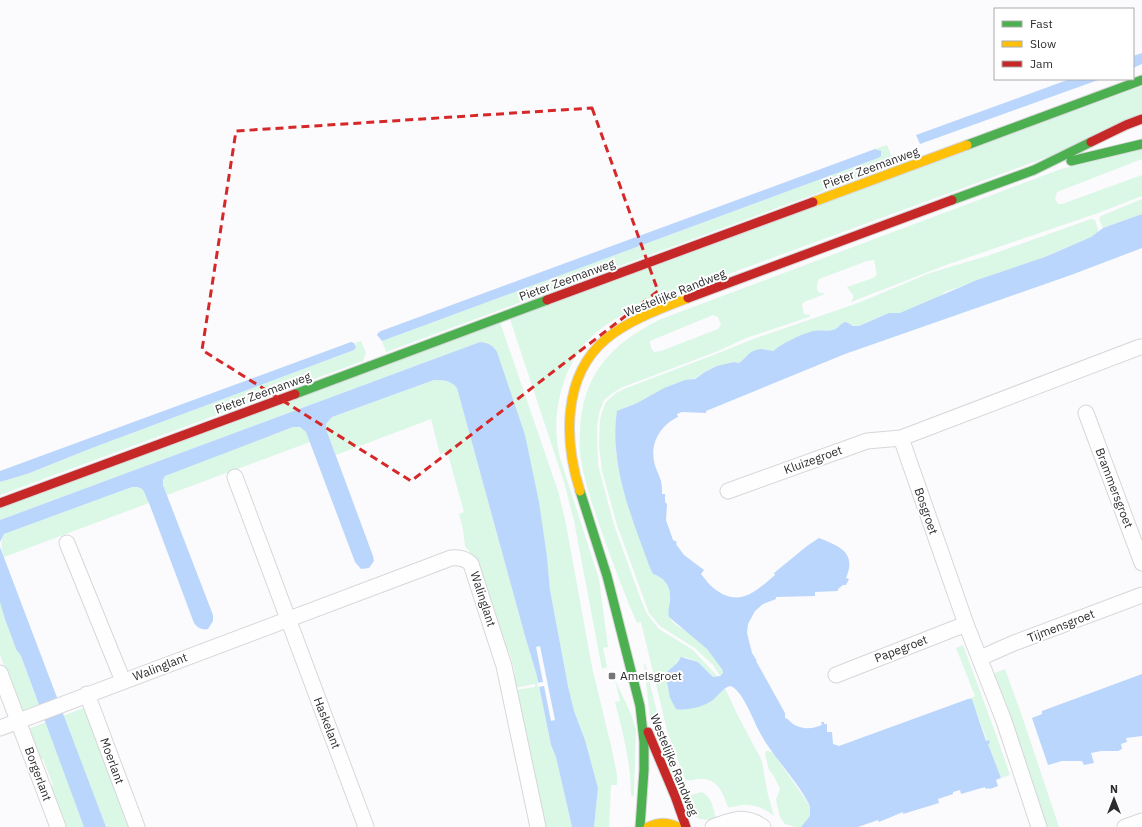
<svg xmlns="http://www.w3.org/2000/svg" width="1142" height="827" font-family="'IBM Plex Sans',sans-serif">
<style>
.green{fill:#dbf7e6;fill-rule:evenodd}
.water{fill:#bad6fc}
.pier{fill:#fbfafd}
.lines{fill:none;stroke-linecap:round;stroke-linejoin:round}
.street-casing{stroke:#d7d7d9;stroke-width:17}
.fast-casing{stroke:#d7d7d9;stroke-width:11}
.slow-casing{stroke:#d7d7d9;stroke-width:11}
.jam-casing{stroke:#d7d7d9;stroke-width:11}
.street{stroke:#fefeff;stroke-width:15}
.fast{stroke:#4caf50;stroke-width:9}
.slow{stroke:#ffc107;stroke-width:9}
.jam{stroke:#c62828;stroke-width:9}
.marked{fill:none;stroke:#d62828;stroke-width:3;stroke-dasharray:8 5;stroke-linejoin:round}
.poi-dot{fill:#757476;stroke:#fff;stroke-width:1.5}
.labels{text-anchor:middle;stroke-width:4;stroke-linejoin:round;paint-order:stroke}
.street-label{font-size:12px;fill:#2d2c2e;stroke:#fff}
.poi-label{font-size:12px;fill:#2d2c2e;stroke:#fff;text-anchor:start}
</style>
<rect width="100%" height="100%" fill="#fbfafd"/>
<path class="green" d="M1142 86V113L1064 151 641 306C620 315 601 326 585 343 578 351 573 361 568 371 556 400 553 428 560 458L599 579 608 647 603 648 607 667 602 669 574 521 564 482 510 319Z
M887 145 892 157 891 166 386 352 382 341 878 158V149H875Z
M1142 148V159L1057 192 1055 199 1058 204H1062L1142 175V196L1098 213 946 265 851 302 853 298V295L847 287 873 278 877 275 874 260 867 261 819 279C817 284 816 287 818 292L825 294 804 302 802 305 804 314 810 315 809 317 746 338 718 351 623 387 614 392 604 400 599 413 597 427 598 465 614 525 641 600 647 614 659 629 693 650 717 676 713 677 698 662 685 657 679 659 666 677 670 698 676 708C683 710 707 704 714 699 714 699 724 689 725 688L737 714 762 761 767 791 774 816C765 808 753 804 741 805 736 806 733 808 728 807 723 792 716 776 697 779 692 780 690 782 685 779L667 730 641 622 637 623C623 591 612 560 600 527 592 503 582 475 580 451 579 445 580 438 580 432 582 374 611 344 661 319L1061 169ZM713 315 718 317 721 325 718 329 661 351 654 352C651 349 650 345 650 341Z
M1142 199V214L1103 228 1099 219 1101 216Z
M1091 219 1095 220 1099 232 1091 237 1045 257 956 288 945 292 941 296 900 314 889 313 859 326C843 326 849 317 834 330H826L803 335 774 351H770L765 349 746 356 739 363 734 362 717 367 705 372 692 380H685L664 388 637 403 626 407 616 422V453L619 469 626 497 650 568 653 574C663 577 671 586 670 597 670 605 667 613 672 621 675 625 683 629 687 632 697 639 722 660 723 673L720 676 713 665 696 649 660 626 649 613 617 525 602 471 599 446 600 420 602 412 606 402 616 393 624 389 716 354 756 338 858 303 930 273 987 256Z
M500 322 558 491 565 519 592 667 612 750 617 775V785H611L609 827H594L598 788 585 740 574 711 568 686 550 590 547 557 480 342 0 520V507Z
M361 341 366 353 363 361 0 495V482L27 474 92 448 354 350 356 347 355 343Z
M434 380C444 380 450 380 457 388L525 636 537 676 551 745 556 757 572 827H544L515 690 535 687V684L515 688 512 675 515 673 509 651H506L477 562 465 546 463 529 459 514 464 512 447 451 440 454 431 419 336 455 326 429V424L332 417Z
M293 427C306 427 306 431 310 442L167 495C164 488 160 481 167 474Z
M132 487C144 486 144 493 149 503L4 557C1 548 0 543 4 534Z
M0 602C7 620 10 640 21 656L39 706 22 713 0 655Z
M963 645 998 740 1010 775 1001 778 988 744 990 743 989 740 987 741 972 699H968L975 696 956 648Z
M645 663 662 733 680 781V783L676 785 650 717 644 664Z
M1005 669 1022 716 1059 827H1047L1018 742 992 674Z
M615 680 631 714 636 730 634 797 631 795C631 763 623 733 615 702L620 701Z
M86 707 126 813 123 814 128 827H106L63 716Z
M46 722 84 827H65L49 786 53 785 43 759 39 760 28 729Z
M766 751H769L773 753 810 806V816L801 827H795L785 824 780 817 776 800 780 789 774 776 769 770 765 753Z
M701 792C712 796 713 808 716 818 697 824 689 813 682 798Z"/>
<path class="water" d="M1142 53V64L1133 68V56Z
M1070 79H1101L920 144 916 135Z
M875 149 881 151V156L878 158 382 341 377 335 378 333 381 331Z
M1142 214V248L1071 275 845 354 706 411V413L682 412 677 414 678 417C662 424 650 442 654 461 655 468 659 474 661 481 662 485 662 490 662 494H665V502L667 504 666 520 673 540 677 542 676 544 684 555 704 570 701 574C705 579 710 586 716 590 740 607 755 592 775 575L774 573 807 546 819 538C839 546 857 552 846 578L849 579 846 585H843L838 589V591L815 592V596L776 597V599L763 604 755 611 748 624 747 633 752 653 757 661H756L785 713V718C789 719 790 722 793 724 803 730 812 729 822 725L821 722H824V724H827V732H832L833 744 839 746 968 699H972L986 741 989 740 990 743 988 744 1001 778 996 780 998 786 990 789 989 788 986 789 985 787 961 794 960 790 953 792V794L938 799 939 803 903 814V812L879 822 878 820 858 827H801L810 816V806C796 778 772 757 758 729 753 719 741 688 730 686 723 688 719 695 713 700 703 707 687 711 676 709L670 698 666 677 667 672 677 663 681 657 698 662 713 677 720 676 723 673 722 669 707 649 669 617C667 609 671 603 670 595 670 585 663 577 653 574L650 568C632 518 609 465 617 411L637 403 664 388 685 380 695 379 705 372 717 366 734 362 739 363C747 357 749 350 761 349 766 349 769 351 774 351 778 345 806 332 814 331 819 330 829 331 833 330 838 329 840 323 846 322L853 326H859L889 313H900L977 280 1045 257 1091 237 1103 228Z
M351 342 354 343 356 347 354 350 92 448 27 474 0 482V471Z
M480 342C488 343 493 345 497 352L525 435 539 502 547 557 550 590 568 686 574 711 585 740 598 788 594 827H572L556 757 551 745 537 676 525 636 457 388C450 380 444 380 434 380L332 417 326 424V429L373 556 374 561 369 568 361 569 355 562 306 432 300 427H293L165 476 163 480V485L213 615V621L208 629C201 630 198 628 194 623L149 503C144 493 145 486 132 487L4 534 0 542V520Z
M0 542V547L106 827H84L21 656 16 649 5 619 0 602Z
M1142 674V736L1126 738 1127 742 1121 744 1122 749 1118 751H1101L1091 753 1094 763 1084 765 1082 761H1062L1048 765 1032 718 1042 714V711Z"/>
<path class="pier" d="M540 646 555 720 551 721 544 686 538 687 537 683 543 682 536 647Z"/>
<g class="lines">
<g class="street-casing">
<path id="street" d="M1086 413 1142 563
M235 477 366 827
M728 491 867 441 901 438
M67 543 123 681
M980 658 1014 643 1142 595
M0 673 58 827
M836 675 966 624
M87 694 137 827
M0 728 451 558C459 557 465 558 471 564L504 666 538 827
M713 827C733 820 744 814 763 827
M1039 827 1004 721 966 624 901 438 1140 347H1142
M1125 827 1142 821"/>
</g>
<g class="fast-casing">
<path id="fast" d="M967 145 1142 80
M1071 161 1142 144
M952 200 1034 170 1091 142
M295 394 547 300
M580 491 607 576 640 706 644 742V770L640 827"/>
</g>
<g class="slow-casing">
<path id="slow" d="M813 202 967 145
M580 491C564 441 562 376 606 339 629 320 660 309 688 298
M648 827C659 822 667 822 678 827"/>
</g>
<g class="jam-casing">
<path id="jam" d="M1091 142 1126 125 1142 119
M688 298 952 200
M547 300 813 202
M0 503 295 394
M648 732 675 796 686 827"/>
</g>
<use href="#street" class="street"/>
<use href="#fast" class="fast"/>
<use href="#slow" class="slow"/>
<use href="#jam" class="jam"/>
</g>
<path class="marked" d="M592 108 658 291 411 481 202 350 236 131Z"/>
<rect class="poi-dot" x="608" y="672" width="8" height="8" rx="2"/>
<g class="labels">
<g class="street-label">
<text transform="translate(871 168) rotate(-20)" y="4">Pieter Zeemanweg</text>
<text transform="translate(567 280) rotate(-20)" y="4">Pieter Zeemanweg</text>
<text transform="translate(675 293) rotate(-22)" y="4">Westelijke Randweg</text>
<text transform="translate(263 393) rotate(-20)" y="4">Pieter Zeemanweg</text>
<text transform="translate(813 460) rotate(-20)" y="4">Kluizegroet</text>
<text transform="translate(1114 488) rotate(69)" y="4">Brammersgroet</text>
<text transform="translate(926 511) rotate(71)" y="4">Bosgroet</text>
<text transform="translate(483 599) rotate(72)" y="4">Walinglant</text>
<text transform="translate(1061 626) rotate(-21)" y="4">Tijmensgroet</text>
<text transform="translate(901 649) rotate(-21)" y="4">Papegroet</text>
<text transform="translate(160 667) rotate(-21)" y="4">Walinglant</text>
<text transform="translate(327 723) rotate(69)" y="4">Haskelant</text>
<text transform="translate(112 761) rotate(70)" y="4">Moerlant</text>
<text transform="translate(674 765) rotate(68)" y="4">Westelijke Randweg</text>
<text transform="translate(38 774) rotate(70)" y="4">Borgerlant</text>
</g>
<g class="poi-label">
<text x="620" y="680">Amelsgroet</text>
</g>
</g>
<rect x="994" y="8" width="140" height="72" fill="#ffffff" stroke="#ababab"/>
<rect x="1002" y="21" width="20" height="6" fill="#4caf50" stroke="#ababab"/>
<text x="1030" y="28" font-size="12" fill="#2d2c2e">Fast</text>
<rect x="1002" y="41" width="20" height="6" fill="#ffc107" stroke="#ababab"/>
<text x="1030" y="48" font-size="12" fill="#2d2c2e">Slow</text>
<rect x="1002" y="61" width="20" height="6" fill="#c62828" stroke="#ababab"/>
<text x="1030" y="68" font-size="12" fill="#2d2c2e">Jam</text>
<g transform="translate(1114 799)" stroke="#ffffff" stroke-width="3" paint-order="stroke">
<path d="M0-3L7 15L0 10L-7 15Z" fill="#2d2c2e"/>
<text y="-6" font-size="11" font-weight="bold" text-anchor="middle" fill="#2d2c2e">N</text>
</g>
</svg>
